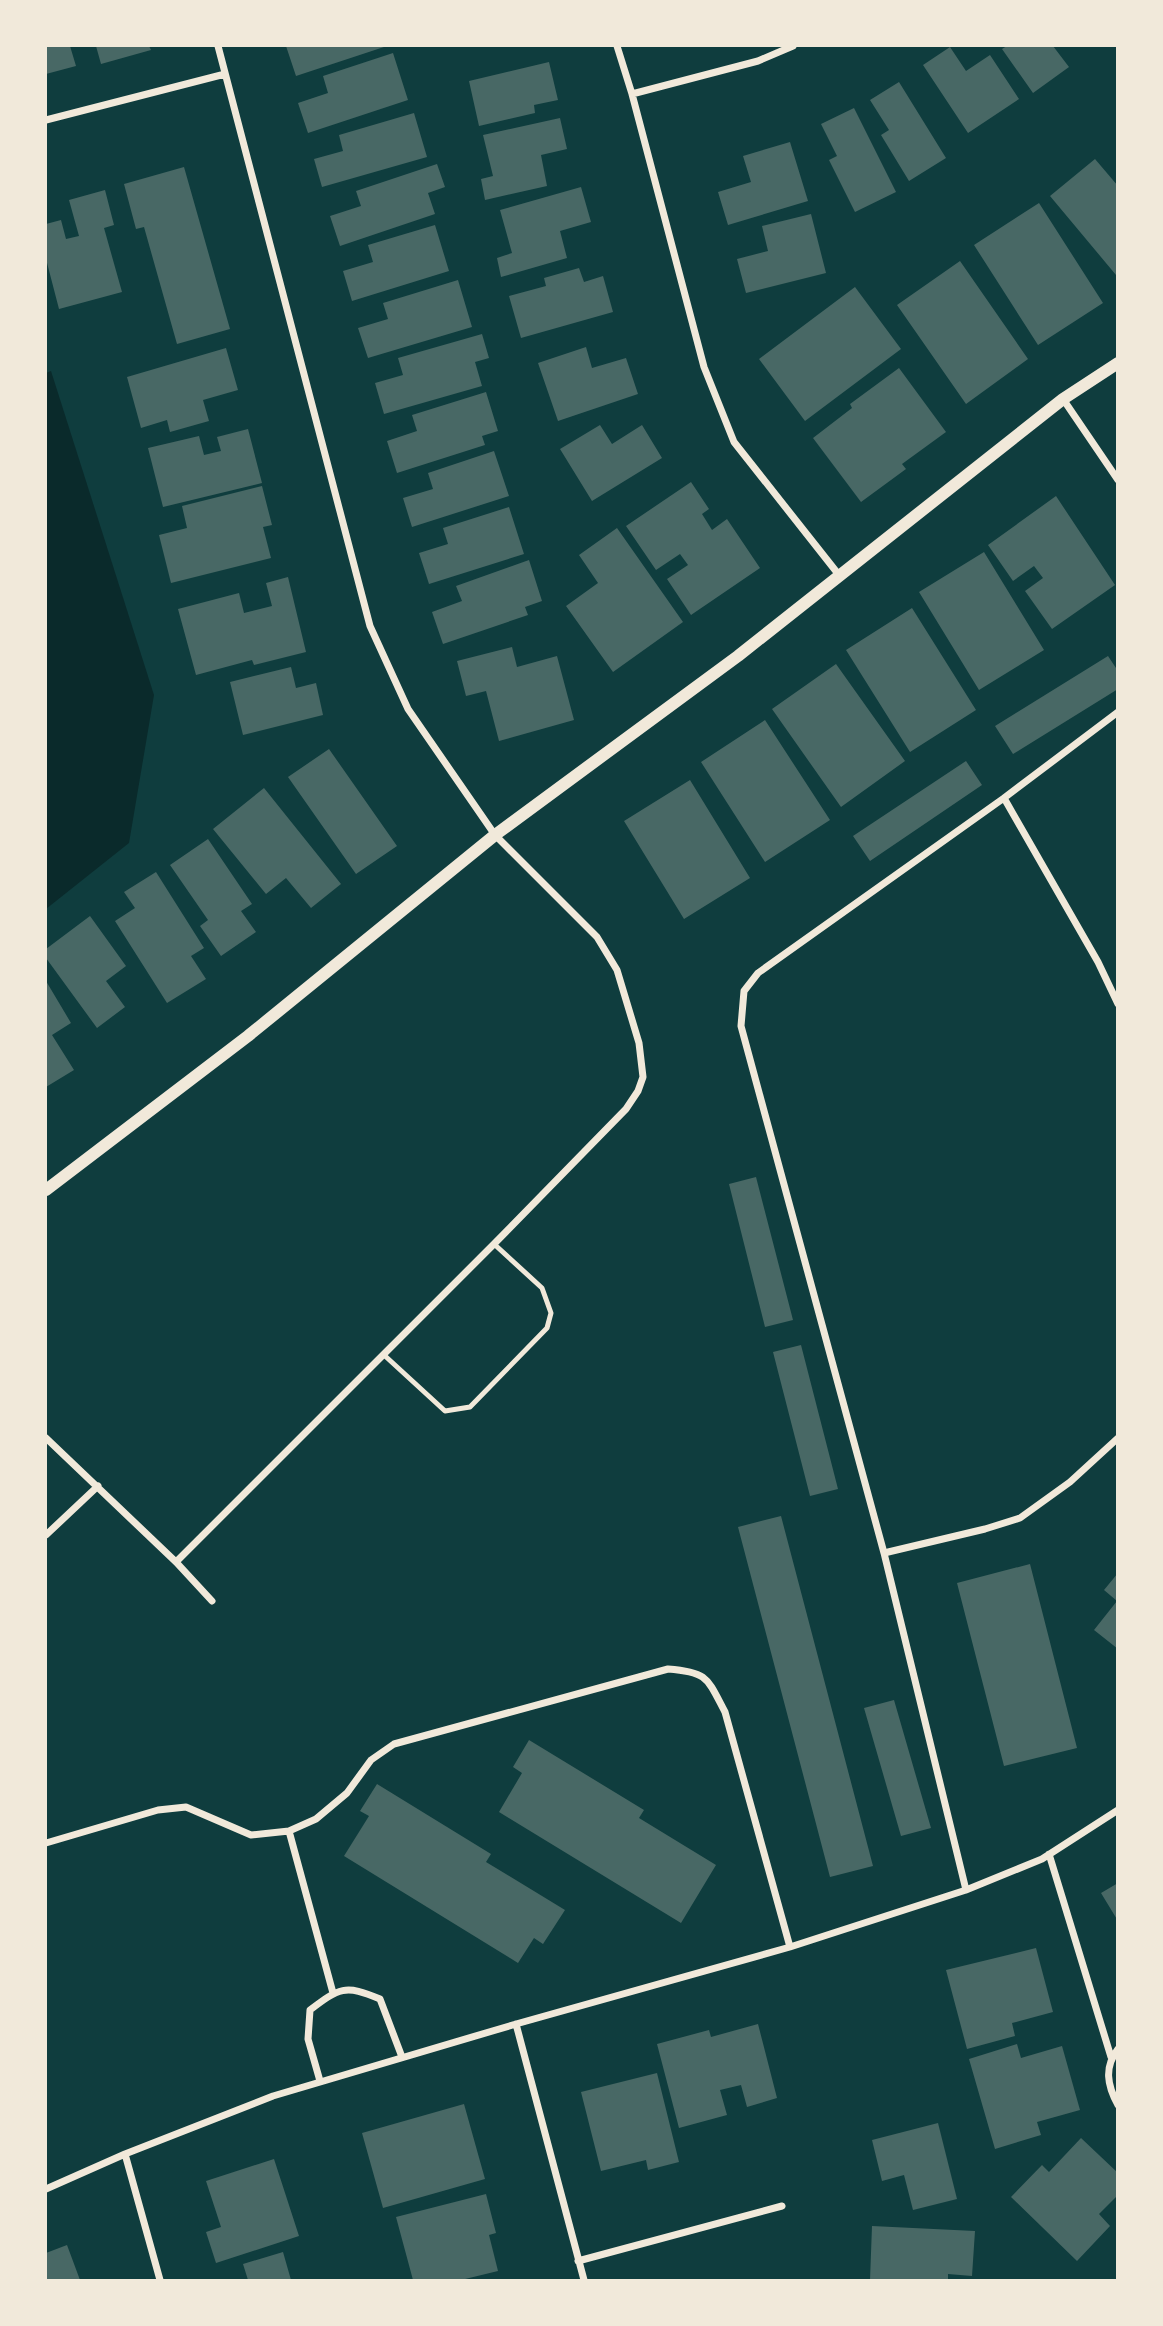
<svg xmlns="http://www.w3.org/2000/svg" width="1163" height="2326" font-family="Mulish,sans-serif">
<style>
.water{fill:#0a2a2b}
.building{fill:#486865}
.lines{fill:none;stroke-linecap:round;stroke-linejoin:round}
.service{stroke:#f1e9da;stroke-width:5}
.minor{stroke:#f1e9da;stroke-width:7}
.tertiary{stroke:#f1e9da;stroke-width:12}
</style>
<rect width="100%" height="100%" fill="#0f3d3e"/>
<path class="water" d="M51 371 154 695 129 843 46 909V373Z"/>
<path class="building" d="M46 46H70L76 66 46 74Z
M96 46H149L151 50 101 64Z
M286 46H387L296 76Z
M1007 46H1053L1069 67 1033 93 1002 49Z
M950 47 966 71 990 55 1019 99 968 133 923 65Z
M393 53 408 100 308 133 298 103 328 93 323 76Z
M549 62 558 100 534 105 535 113 479 126 469 81Z
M899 82 946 158 909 181 881 135 889 130 870 100Z
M854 108 896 192 855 212 829 160 837 156 821 124Z
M414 113 427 157 322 187 314 159 343 151 339 135Z
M560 118 567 149 541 155 547 186 485 200 481 179 493 176 483 135Z
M790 142 808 201 728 225 718 192 751 182 743 156Z
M1095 159 1118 186 1116 275 1050 196Z
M437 164 445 187 428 193 435 214 340 246 330 216 361 206 356 191Z
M184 167 230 329 177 344 144 227 136 229 124 184Z
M581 187 591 222 560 231 567 258 501 277 497 258 512 253 500 210Z
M105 190 114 225 104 228 122 292 59 309 46 259V224L61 220 66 239 79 236 69 200Z
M1039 203 1103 303 1038 345 974 245Z
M811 214 826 273 746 293 737 259 768 251 762 226Z
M435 225 449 271 352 301 343 271 373 262 368 245Z
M960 261 1028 359 966 404 897 305Z
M579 268 584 282 603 276 613 312 521 338 509 296 546 286 544 278Z
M458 280 472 327 368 358 358 328 388 319 383 303Z
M855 287 901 349 805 421 759 359Z
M482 334 489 358 475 362 482 386 384 414 375 383 403 375 398 358Z
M586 347 592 368 626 358 638 394 558 421 538 363Z
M226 348 238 390 203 400 209 421 170 432 167 420 141 428 127 377Z
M899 368 946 432 902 464 906 469 861 502 813 438 852 408 850 404Z
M486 392 498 431 482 436 485 445 397 473 387 441 417 431 412 415Z
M600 425 612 444 642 425 662 458 592 501 560 449Z
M248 429 262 483 163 507 148 448 199 436 204 455 221 451 217 437Z
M494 451 509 496 412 527 403 498 433 489 428 473Z
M691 482 709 509 702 514 712 530 727 519 760 568 691 615 667 579 688 565 680 554 656 570 626 526Z
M262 486 272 525 263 527 271 558 171 583 159 535 187 528 182 506Z
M1056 496 1115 585 1052 629 1025 591 1043 578 1034 566 1013 581 988 545Z
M509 507 524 554 429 584 419 553 448 544 443 528Z
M617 528 683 622 613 672 566 606 598 583 579 555Z
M984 552 1044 650 979 690 919 592Z
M529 560 542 601 525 607 528 615 443 644 432 612 462 601 456 586Z
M288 577 306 652 254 665 252 660 196 675 178 609 239 593 244 613 272 606 266 583Z
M912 608 976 710 910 752 846 650Z
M512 647 517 667 557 656 574 720 499 741 486 691 466 696 457 661Z
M1108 656 1118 671V689L1013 754 995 726Z
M836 664 905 761 841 807 772 709Z
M291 667 296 688 316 683 323 715 243 735 230 682Z
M765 720 830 820 765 862 701 762Z
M329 749 397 846 356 874 288 777Z
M966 761 982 785 870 861 853 836Z
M690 780 750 878 684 919 624 821Z
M264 788 341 884 311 908 286 878 266 894 213 829Z
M208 839 252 904 241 911 256 932 221 956 200 926 208 920 170 865Z
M156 872 204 948 191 956 206 979 167 1003 115 921 135 908 124 892Z
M90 916 126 966 106 981 125 1007 97 1028 46 958V949Z
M46 981 71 1023 52 1035 74 1070 46 1087Z
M756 1177 793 1320 765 1327 729 1184Z
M801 1345 838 1489 810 1496 773 1352Z
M781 1516 873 1866 830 1877 738 1527Z
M1030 1564 1077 1748 1004 1766 957 1583Z
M1118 1573V1649L1094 1630 1117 1601 1104 1590Z
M894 1700 931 1828 901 1836 864 1708Z
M529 1740 644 1810 639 1818 716 1865 681 1923 499 1812 522 1773 513 1767Z
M377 1784 491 1854 486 1862 565 1910 543 1944 534 1938 518 1963 344 1856 369 1816 360 1811Z
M1118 1883V1921L1101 1893Z
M1036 1948 1053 2012 1012 2023 1015 2036 967 2049 946 1970Z
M758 2024 777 2098 747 2107 741 2085 720 2090 727 2115 679 2128 657 2044 709 2030 711 2037Z
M1017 2044 1021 2058 1062 2046 1080 2110 1037 2122 1041 2135 995 2149 969 2059Z
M657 2073 679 2162 648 2170 646 2160 601 2171 581 2092Z
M464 2104 485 2179 383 2208 362 2133Z
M938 2123 957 2199 913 2210 904 2175 882 2181 872 2140Z
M1081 2138 1118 2173V2195L1099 2214 1110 2226 1077 2261 1011 2197 1042 2165 1049 2172Z
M274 2159 299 2236 216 2263 206 2232 221 2227 206 2181Z
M486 2194 496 2233 489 2235 498 2271 461 2280H413L396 2217Z
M872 2226 975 2231 972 2276 948 2274V2280H870Z
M67 2245 80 2280H46V2253Z
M283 2252 291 2280H248L243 2264Z"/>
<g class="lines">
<path class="service" d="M384 1355 445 1411 470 1407 547 1328 551 1313 542 1288 494 1244"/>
<path class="minor" d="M617 46 632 94 704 367 734 442 839 575
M632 94 758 61 793 46
M46 120 225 74
M1063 399 1118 480
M1004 798 1098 962 1118 1004
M46 1438 176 1562 212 1601
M46 1535 98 1486
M884 1553 985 1529 1020 1518 1070 1482 1118 1438
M176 1562 494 1244 626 1109 638 1091 643 1077 639 1043 617 970 597 937 495 835 408 709 370 626 218 46
M289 1831 333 1993
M46 1843 158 1810 186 1807 251 1835 289 1831 316 1819 347 1793 371 1760 394 1744 668 1669C708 1672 707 1678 725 1712L790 1947
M1049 1854 1111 2057
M966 1890 884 1553 741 1026 744 991 758 973 1004 798 1118 712
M516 2024 584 2280
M1118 2049C1104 2067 1107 2085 1118 2105
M320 2081 308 2039 310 2010C339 1988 345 1984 380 1999L402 2057
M125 2154 160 2280
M46 2189 125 2154 273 2096 516 2024 790 1947 966 1890 1042 1859 1118 1810
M578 2261 782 2206"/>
<path class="tertiary" d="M46 1190 248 1036 495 835 738 656 1063 399 1118 363"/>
</g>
<rect width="1163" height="2326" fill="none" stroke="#f1e9da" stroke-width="94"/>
</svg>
